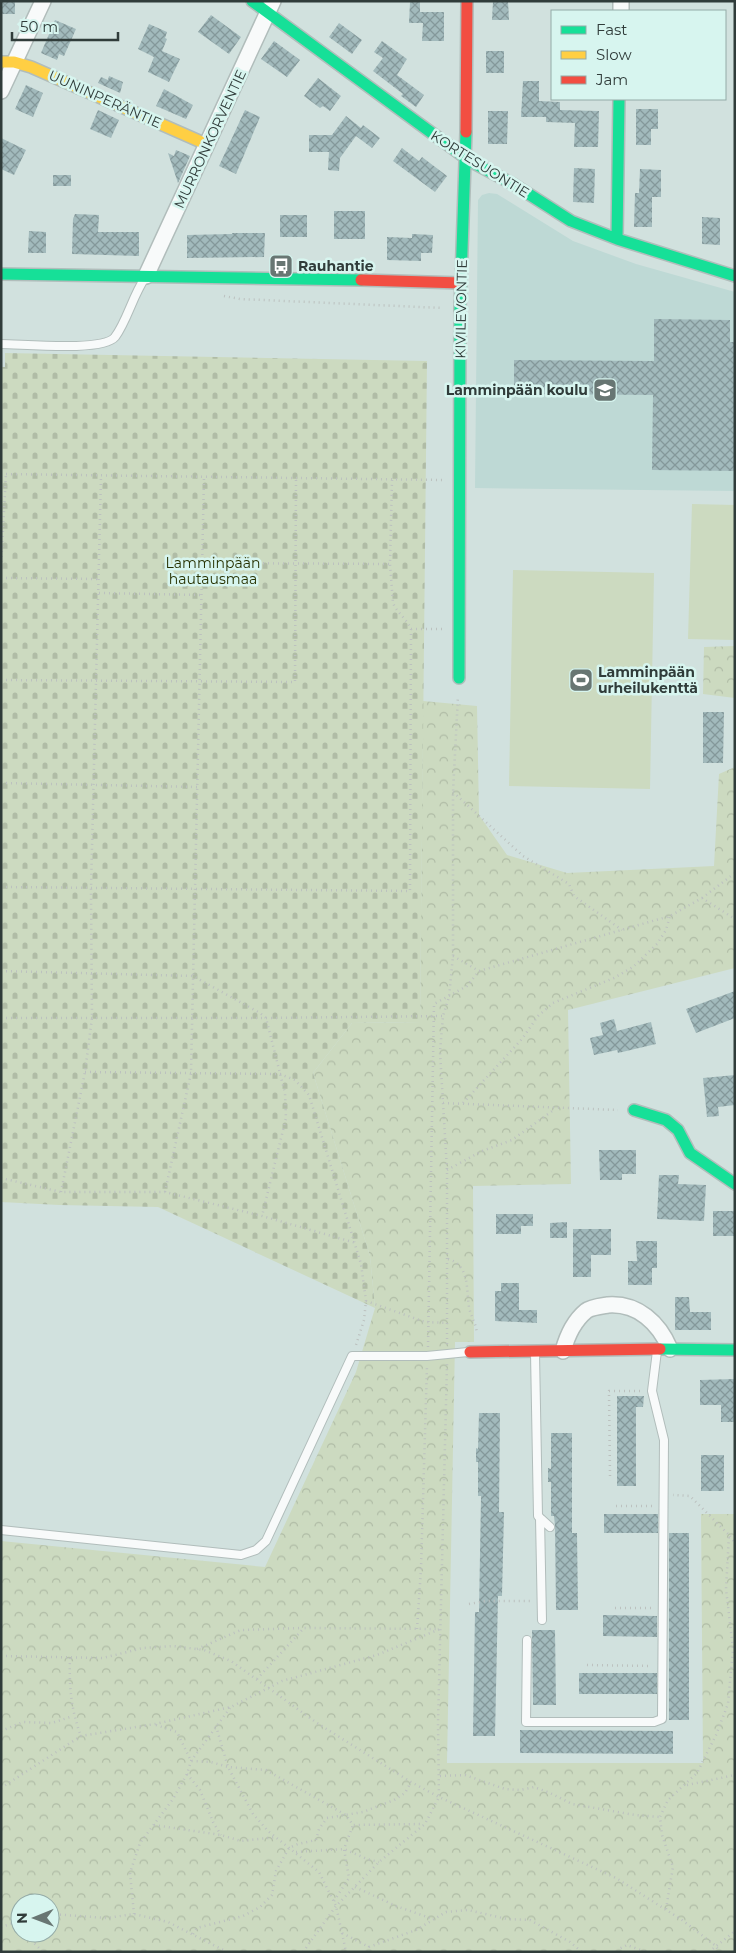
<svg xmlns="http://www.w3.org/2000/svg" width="736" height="1953" font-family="Montserrat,sans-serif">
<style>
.built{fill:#bed9d5}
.forest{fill:url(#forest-crowns);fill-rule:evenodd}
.cemetery{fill:url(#cemetery-stones)}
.pitch{fill:#ccdac0}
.building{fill:url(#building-cross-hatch)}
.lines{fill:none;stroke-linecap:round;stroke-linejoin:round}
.lane-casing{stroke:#b1bdbb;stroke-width:10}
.street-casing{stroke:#b1bdbb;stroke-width:18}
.fast-casing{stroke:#b1bdbb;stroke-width:14}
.slow-casing{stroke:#b1bdbb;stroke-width:14}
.jam-casing{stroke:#b1bdbb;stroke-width:14}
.path{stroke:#bcc1bf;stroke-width:2.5;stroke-dasharray:1 4;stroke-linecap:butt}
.lane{stroke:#f8fafa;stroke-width:8}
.street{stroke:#f8fafa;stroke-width:15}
.fast{stroke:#16e098;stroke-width:11}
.slow{stroke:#ffcf43;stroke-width:11}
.jam{stroke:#f24e42;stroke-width:11}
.labels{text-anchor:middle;stroke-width:5;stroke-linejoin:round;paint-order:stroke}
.street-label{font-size:14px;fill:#303c3a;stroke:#d7f5ef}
.poi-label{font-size:14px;font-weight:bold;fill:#303c3a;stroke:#d7f5ef;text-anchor:start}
.park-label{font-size:14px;fill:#263100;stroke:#d7f5ef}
</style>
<defs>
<pattern id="forest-crowns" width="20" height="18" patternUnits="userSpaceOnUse" patternTransform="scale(1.25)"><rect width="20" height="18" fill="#ccdac0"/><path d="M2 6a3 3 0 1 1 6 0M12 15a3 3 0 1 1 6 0" fill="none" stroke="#b0bca6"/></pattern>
<pattern id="cemetery-stones" width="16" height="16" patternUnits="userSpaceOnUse" patternTransform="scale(1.25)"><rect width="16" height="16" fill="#ccdac0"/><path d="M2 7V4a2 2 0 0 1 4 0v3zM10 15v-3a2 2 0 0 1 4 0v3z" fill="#b0bca6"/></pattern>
<pattern id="building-cross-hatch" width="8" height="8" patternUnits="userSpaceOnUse" patternTransform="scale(1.25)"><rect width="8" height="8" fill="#a2babc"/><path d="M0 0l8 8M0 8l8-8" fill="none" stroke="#84989a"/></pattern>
</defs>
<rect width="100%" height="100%" fill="#d1e1de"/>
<path class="built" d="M489 193 497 194 573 241 636 264 735 292V491L475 488 478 200 482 195Z"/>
<path class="forest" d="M735 646V698L703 694 704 647Z
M423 701 477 706 479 815 507 855 567 873 714 866 719 774 735 767V968L568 1010 571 1184 473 1186 474 1342H455L447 1763H703L701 1514H735V1952H1V1541L265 1567 356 1372 375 1308 370 1256 313 1073 352 1023 420 1022ZM20 1903H50V1933H20Z"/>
<path class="cemetery" d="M5 353 427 361 420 1022 352 1023 313 1073 370 1256 375 1308 158 1207 59 1205 1 1202V367H5Z"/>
<path class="pitch" d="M692 504 735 505V640L688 639Z
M513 570 654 573 650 789 509 786Z"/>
<path class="building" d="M1 1H15V14H1Z
M493 1H508L509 20H492Z
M410 2H420V12H444V41H422L423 23H409Z
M211 15 241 37 229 54 198 32Z
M55 20 76 29 64 56 59 54 57 60 41 53Z
M339 23 362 40 352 54 329 37Z
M149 24 167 32 165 38 167 39 162 51 180 59 169 82 148 72 154 57 138 49Z
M274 41 300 60 287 77 261 59Z
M382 41 407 59 397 75 424 95 416 107 401 96 403 94 373 71 383 58 374 52Z
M486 51H504V73H486Z
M109 76 123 82 120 93 98 83 101 77 108 80Z
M318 78 341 96 330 111 323 106 320 108 304 96Z
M523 81H539V101L560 102V110L599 111 598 147H574L575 123 546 122V117H521Z
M26 85 43 93 33 117 15 109Z
M164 89 193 105 186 119 156 106Z
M636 109H658V129H651V145H636Z
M98 110 119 120 111 138 90 129Z
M245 110 260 117 236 174 219 166Z
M488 111H508L507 144H488Z
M346 116 361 128 363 125 380 138 372 148 356 136 340 158 339 171 328 170 329 152H309V135H332Z
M1 138 26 150 14 175 1 169Z
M402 148 419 161 422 157 447 176 435 192 393 161Z
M176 150 190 156 178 183 168 153 174 156Z
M574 168 595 169 594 203 573 202Z
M640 169 661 170V197H652V227H634L635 193H639Z
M53 175H71V186H53Z
M334 211H365V239H334Z
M75 214 99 215 98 232H139V256L72 254 73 219Z
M280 215H307V237H280Z
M702 217 720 218V245L702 244Z
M29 231 46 232V253H28Z
M232 233H265L264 257 187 258V235L232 234Z
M412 234 433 235 432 253H421V261L387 260V237L412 238Z
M654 319 730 320V342H735V471L652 470 653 395 514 394V360L654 361Z
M703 712H724L723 763H703Z
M735 991V1018L696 1033 686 1009Z
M614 1019 617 1031 651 1022 656 1044 618 1053 617 1050 594 1055 590 1038 603 1035 600 1023Z
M735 1075V1105L718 1107 719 1116 707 1117 703 1078Z
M599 1150H636V1174H622V1180H600Z
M659 1175H679L678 1184 706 1185 704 1221 657 1219Z
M713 1211H734V1236H713Z
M496 1214H533V1226H521V1234H496Z
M567 1222V1238H550V1223Z
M573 1229H611V1255H591V1277H573Z
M636 1241H657V1268H652V1285H628V1261H637Z
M501 1283H519V1310H537V1323L495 1321V1291H501Z
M675 1297H689L690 1312H711V1330H675Z
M735 1379V1422H721V1405H700V1380Z
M617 1396H644L643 1407H636V1486H617Z
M479 1413H500L499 1512H504L502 1596H498L495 1736H473L475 1612H479L481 1496H478V1462H476V1448L478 1449Z
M551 1433H572V1533H577L578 1610H556L555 1526 554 1516H551V1482H548V1468L551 1469Z
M701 1455H724V1491H701Z
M604 1514H658V1533H604Z
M669 1533H689V1720H669Z
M603 1615 657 1616V1637L603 1636Z
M532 1630H555L556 1705H533Z
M579 1673H657V1694H579Z
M520 1730 673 1731V1754L520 1753Z"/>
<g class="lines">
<g class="lane-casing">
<path id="lane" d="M1 344C23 344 103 352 115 337 127 321 133 295 145 278
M535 1353 538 1516 550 1527
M540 1518 542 1620
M1 1530 241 1555 256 1550 266 1541 352 1356H427L468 1352
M527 1640 526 1722H654L662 1719 664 1440 652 1391 657 1351"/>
</g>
<g class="street-casing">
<path id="street" d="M621 11V1
M1 91 43 1
M146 276 273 1
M563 1351C567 1336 574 1321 586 1311 591 1307 602 1306 608 1305 638 1303 659 1323 670 1349"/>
</g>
<g class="fast-casing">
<path id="fast" d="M252 1 470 161 513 184 571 221 617 239 735 276
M617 239 619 99
M1 274 361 280
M459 678 460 309 466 132
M634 1110 666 1120 678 1130 690 1153 735 1184
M660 1349 735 1350"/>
</g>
<g class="slow-casing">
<path id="slow" d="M1 62H14L31 67 206 144"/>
</g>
<g class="jam-casing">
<path id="jam" d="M466 132 467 1
M361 280 461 283
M470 1352 660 1349"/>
</g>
<path class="path" d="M224 296 240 299 443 308
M1 474 442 480
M203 563 390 564
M1 567 6 474
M1 578 99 579
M99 593 202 595
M411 629H443
M1 680 295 682 296 478
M1 783 198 787
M453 792 523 856 569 884 574 896 622 930
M1 887 410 891 411 629C407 619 397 613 393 603L390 564 392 480
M702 898 735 873
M453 956 479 971
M1 971 193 976 260 1013 266 1018 285 1093 286 1118 262 1216
M1 1018H266L443 1016
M85 1072 280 1074 295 1080 309 1095 361 1264 366 1301 364 1320 356 1345
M443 1103 618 1110
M463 1103 522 1039 538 1016 553 1003 614 978 633 967 657 944 666 930 670 916
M447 1170 482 1151 512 1140 555 1109
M1 1178 61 1192H165L262 1216 356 1243
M61 1192 85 1072 92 1018 91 889 101 476
M165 1192 191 1073 204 477
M448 1259C470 1265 466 1289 469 1307 471 1317 476 1323 477 1334
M366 1301 425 1322 447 1323
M447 1344V1170L440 1052 443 1016 449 997 453 956V792L458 696
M428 1347 434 1004 467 986 479 971 670 916 702 898 735 919
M610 1476 609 1391H643
M616 1506H652
M730 1536 735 1543
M469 1604 486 1601H531
M615 1608H652
M417 1629 421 1569 427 1365
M197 1649 241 1630 302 1628
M1 1656 103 1658 143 1648 173 1646 204 1650 231 1661 317 1723 411 1782 439 1797 616 1878 682 1920 716 1946 719 1952
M70 1658C69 1686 71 1710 81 1736
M587 1665 652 1666
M257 1679 304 1628 439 1629
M156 1725 177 1732 191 1761 211 1762 228 1767 266 1770 346 1815 353 1825 423 1824
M216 1726 228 1767 253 1814 268 1831 319 1872 336 1906 342 1933 369 1947
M1 1731 23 1722 52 1723 73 1716
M187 1774 200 1790 213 1822 221 1835
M440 1776 465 1775 505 1789 520 1790 534 1787 550 1793 572 1804 635 1815 660 1817
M687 1785 735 1775
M1 1788 81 1736 155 1724 231 1707 282 1681 377 1655 440 1629
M154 1825 221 1835 241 1841 276 1837
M296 1852 344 1849 367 1859 379 1862
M355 1887 396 1906 433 1919
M334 1901 349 1878 344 1849 353 1825
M666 1909 673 1867 662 1835 660 1817 668 1800 697 1773 716 1735 728 1704 733 1649 726 1589 729 1535 690 1496 673 1495
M50 1914 107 1918 134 1914 168 1922 227 1952
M134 1914 130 1873 140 1843 173 1799 187 1774 191 1761 230 1708
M14 1923 20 1930
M1 1927 20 1921
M24 1933 43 1952
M342 1933 346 1952
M193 1934 197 1928 243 1916 260 1907 272 1895 276 1871 289 1848 298 1844 316 1840 319 1829 327 1818 363 1812 394 1800 405 1793 411 1782
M303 1952 336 1906 379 1862 425 1824 439 1797 438 1723 447 1364
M370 1952 369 1947 416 1930 446 1912 468 1910 507 1919 530 1920 570 1942 582 1952
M618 1952 619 1949 627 1945 646 1952
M709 1952 735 1931"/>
<use href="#lane" class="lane"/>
<use href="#street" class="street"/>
<use href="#fast" class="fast"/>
<use href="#slow" class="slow"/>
<use href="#jam" class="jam"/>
</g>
<defs>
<g id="bus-square" transform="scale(1.25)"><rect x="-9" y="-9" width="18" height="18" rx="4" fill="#687673" stroke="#d7f5ef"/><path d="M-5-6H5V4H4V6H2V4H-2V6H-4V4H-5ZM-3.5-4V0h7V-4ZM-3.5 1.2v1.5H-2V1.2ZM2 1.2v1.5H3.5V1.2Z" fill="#fff"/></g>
<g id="school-square" transform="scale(1.25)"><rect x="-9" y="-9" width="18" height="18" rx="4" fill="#687673" stroke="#d7f5ef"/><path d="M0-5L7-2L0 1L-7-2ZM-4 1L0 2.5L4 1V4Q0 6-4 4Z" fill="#fff"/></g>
<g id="stadium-square" transform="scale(1.25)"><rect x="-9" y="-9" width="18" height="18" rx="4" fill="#687673" stroke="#d7f5ef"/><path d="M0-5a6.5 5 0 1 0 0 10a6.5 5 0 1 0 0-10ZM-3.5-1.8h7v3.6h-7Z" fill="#fff"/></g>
</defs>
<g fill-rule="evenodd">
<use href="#bus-square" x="281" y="266"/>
<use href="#school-square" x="605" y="390"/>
<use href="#stadium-square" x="581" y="680"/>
</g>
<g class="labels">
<g class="street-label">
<text transform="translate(105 99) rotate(24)" y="5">UUNINPERÄNTIE</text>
<text transform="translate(210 139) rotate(-65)" y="5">MURRONKORVENTIE</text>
<text transform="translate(480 164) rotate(32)" y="5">KORTESUONTIE</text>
<text transform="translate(461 309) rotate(-89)" y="5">KIVILEVONTIE</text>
</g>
<g class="poi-label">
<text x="298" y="271">Rauhantie</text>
<text x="588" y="395" text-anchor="end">Lamminpään koulu</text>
<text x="598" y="677">Lamminpään<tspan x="598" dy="16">urheilukenttä</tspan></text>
</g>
<g class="park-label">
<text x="213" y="568">Lamminpään<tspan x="213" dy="16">hautausmaa</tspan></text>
</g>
</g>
<rect width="736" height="1953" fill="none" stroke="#303c3a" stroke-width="5"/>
<rect x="551" y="10" width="175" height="90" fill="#d7f5ef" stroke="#94aba7"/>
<rect x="561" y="26" width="25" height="8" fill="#16e098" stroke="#94aba7"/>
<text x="596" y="35" font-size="15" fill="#303c3a">Fast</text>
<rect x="561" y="51" width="25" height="8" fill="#ffcf43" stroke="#94aba7"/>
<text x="596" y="60" font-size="15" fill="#303c3a">Slow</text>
<rect x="561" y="76" width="25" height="8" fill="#f24e42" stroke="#94aba7"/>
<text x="596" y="85" font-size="15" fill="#303c3a">Jam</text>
<g transform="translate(35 1918) rotate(269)"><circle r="24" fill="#d7f5ef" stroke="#94aba7"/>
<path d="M0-4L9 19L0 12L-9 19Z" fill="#687673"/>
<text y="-8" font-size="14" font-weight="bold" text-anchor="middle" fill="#303c3a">N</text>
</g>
<path d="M12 32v8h106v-8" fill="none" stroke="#303c3a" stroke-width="2.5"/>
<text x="20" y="32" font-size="15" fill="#303c3a" stroke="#d7f5ef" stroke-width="4" paint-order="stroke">50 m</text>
</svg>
